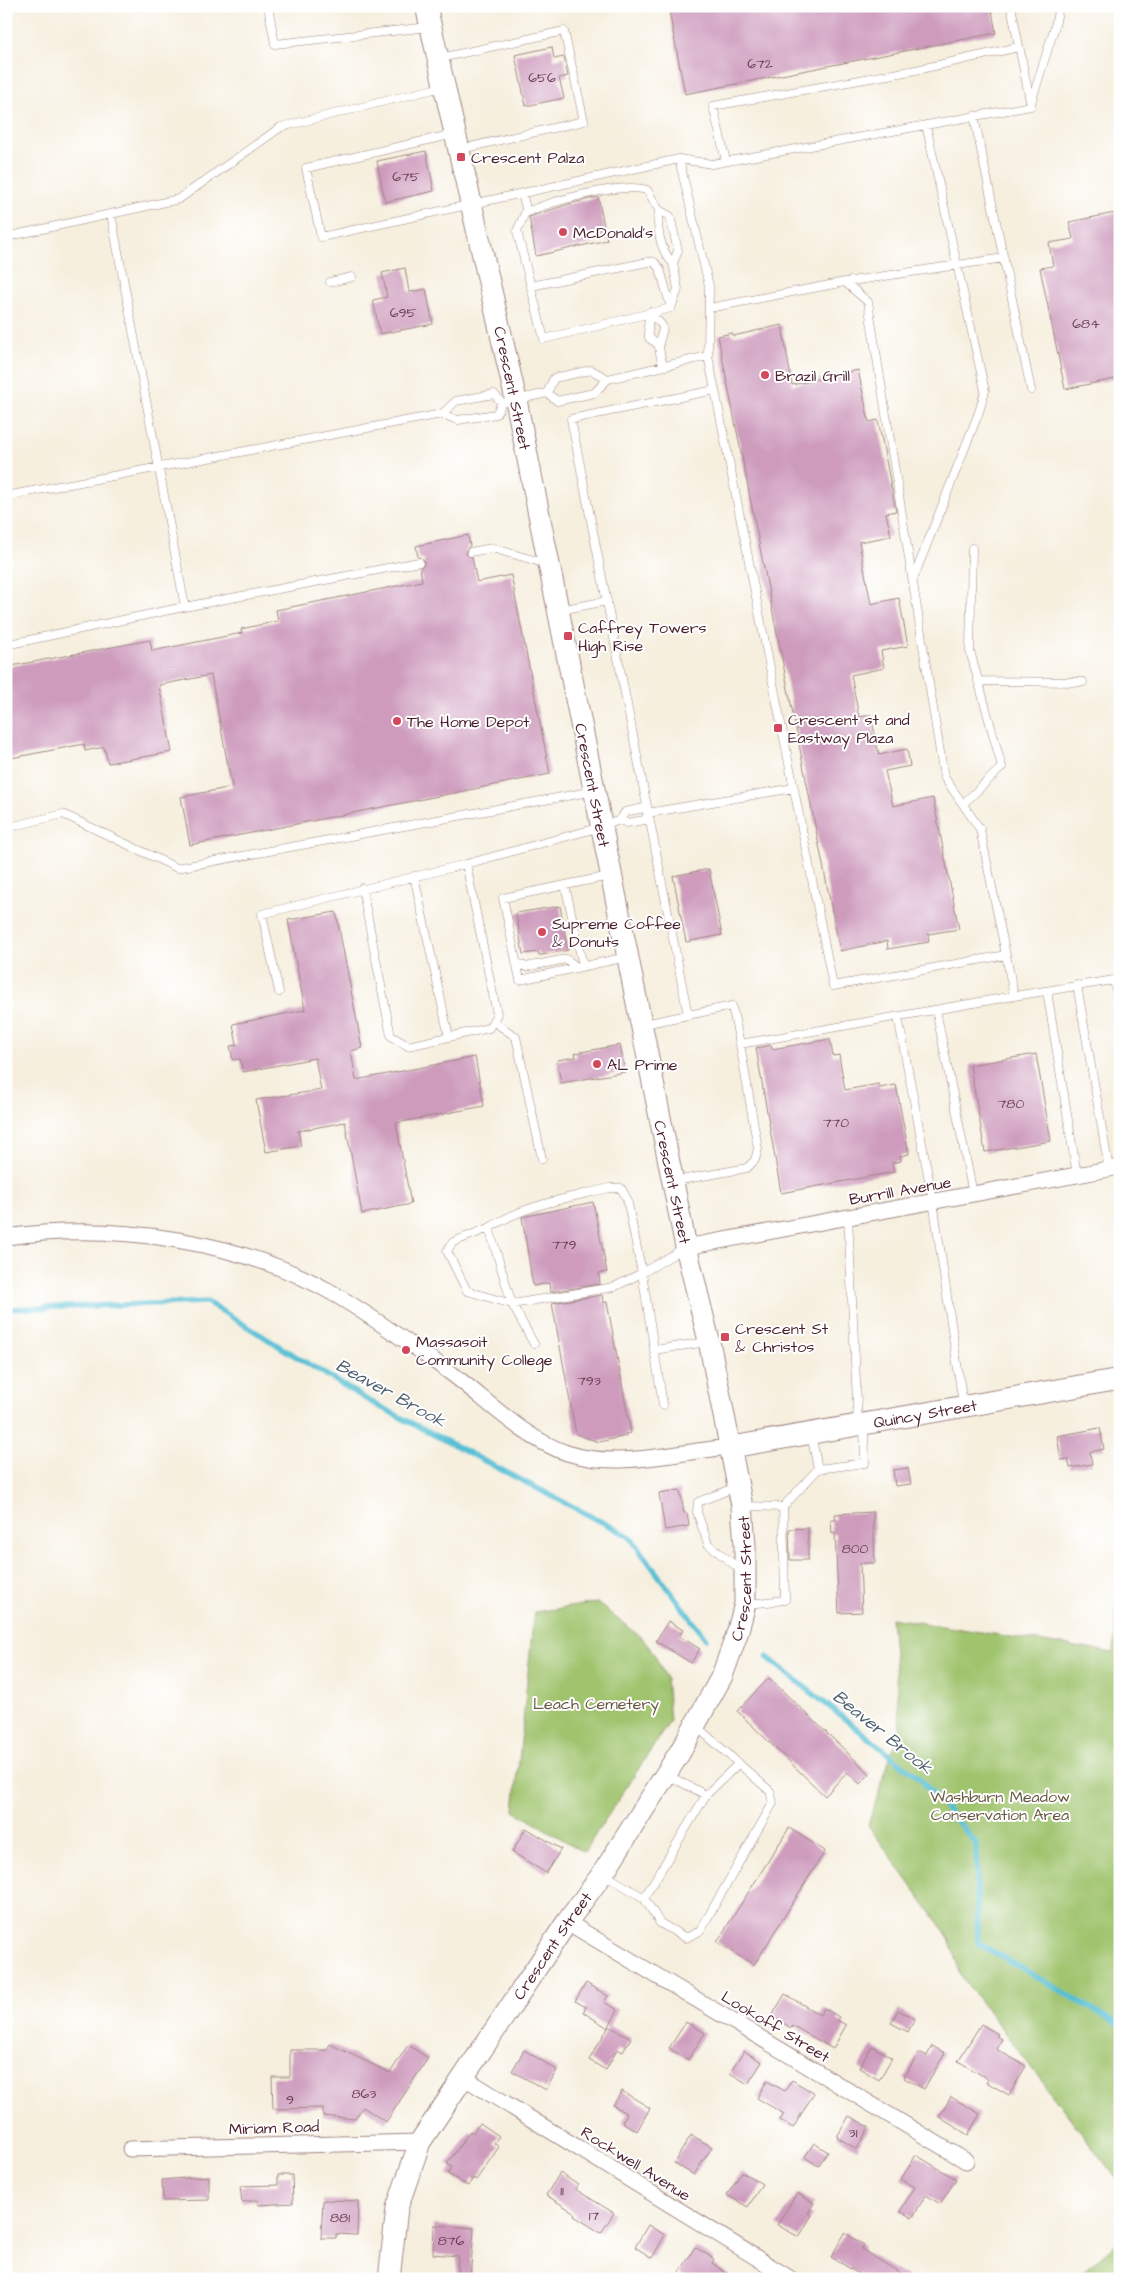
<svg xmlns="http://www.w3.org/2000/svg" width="1126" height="2285" font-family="'Architects Daughter',sans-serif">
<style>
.green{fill:#a0c46e;stroke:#75724c}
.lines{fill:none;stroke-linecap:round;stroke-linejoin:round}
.stream{stroke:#57bfd4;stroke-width:5.5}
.building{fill:#ce9bbd}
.service-casing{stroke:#a08784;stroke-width:9}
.minor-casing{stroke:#a08784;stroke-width:17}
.secondary-casing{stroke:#a08784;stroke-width:23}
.service{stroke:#fff;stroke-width:8}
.minor{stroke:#fff;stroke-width:15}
.secondary{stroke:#fff;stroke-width:21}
.poi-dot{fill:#d1495b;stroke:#fff;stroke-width:2}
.labels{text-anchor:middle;stroke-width:4;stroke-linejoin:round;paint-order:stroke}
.number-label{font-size:14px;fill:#6b3e50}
.poi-label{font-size:16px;fill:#4a1f2b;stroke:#fff;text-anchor:start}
.street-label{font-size:16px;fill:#4a1f2b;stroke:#fff}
.park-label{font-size:16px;fill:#685942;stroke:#fff}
.water-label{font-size:18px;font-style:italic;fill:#4f5f6f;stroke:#fff}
</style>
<rect width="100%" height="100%" fill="#fff"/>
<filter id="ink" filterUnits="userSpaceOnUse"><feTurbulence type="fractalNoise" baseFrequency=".02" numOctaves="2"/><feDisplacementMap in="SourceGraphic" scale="10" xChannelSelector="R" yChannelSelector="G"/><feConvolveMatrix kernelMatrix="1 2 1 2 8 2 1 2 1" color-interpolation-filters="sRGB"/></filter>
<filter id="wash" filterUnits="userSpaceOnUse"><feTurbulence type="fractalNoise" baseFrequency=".0096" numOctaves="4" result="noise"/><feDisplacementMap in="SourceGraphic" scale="20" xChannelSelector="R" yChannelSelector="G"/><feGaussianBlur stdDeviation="1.12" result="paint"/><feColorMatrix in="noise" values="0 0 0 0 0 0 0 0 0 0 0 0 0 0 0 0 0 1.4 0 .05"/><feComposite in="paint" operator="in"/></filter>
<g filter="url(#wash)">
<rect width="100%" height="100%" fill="#f6efde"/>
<path class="green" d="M1120 1523V2183L961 1976 949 1938 868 1825 893 1749 901 1738 891 1618 1114 1653Z
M597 1603 642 1638 654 1654 666 1678 670 1721 584 1852 514 1811 534 1612Z
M1120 2240V2279H1074Z"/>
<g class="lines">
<path class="stream" d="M6 1309 207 1302 369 1401 629 1536 706 1639
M767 1657 919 1778 976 1843 978 1943 1120 2025"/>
</g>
<g id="blocks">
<path class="building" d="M668 6H991L996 33 685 94Z
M552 47 554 59 564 57 568 76 559 78 564 98 526 106 515 55Z
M426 151 434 191 385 202 377 161Z
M598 197 607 240 536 256 529 217 569 204Z
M1120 212V378L1065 389 1040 268 1053 266 1049 243 1073 239 1069 222Z
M405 268 409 292 426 289 433 324 380 334 373 300 387 297 382 273Z
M782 325 792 385 858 370 869 422 878 420 896 511 886 513 891 536 859 542 871 604 899 598 908 646 881 651 884 668 851 675 859 717 871 715 879 755 907 749 910 766 885 771 893 806 933 798 959 929 928 934 929 942 888 949 887 941 840 951 718 336 732 333 733 336Z
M468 535 470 546 466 550V554L472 557 477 582 511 575 550 774 190 845 181 797 232 787 211 675 159 685 172 752 108 763 104 747 85 751 84 744 6 759V667L150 640 152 651 242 633 241 629 278 621 276 610 422 581 420 568 424 564V560L418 557 416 546Z
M709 869 722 935 686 942 673 876Z
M560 906 568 950 542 955H539L538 952 523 954 516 913Z
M336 912 362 1048 351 1051 356 1080 475 1057 484 1106 396 1123 411 1204 362 1214 345 1122 298 1131 301 1146 266 1152 256 1100 321 1090 315 1058 243 1072 240 1059 233 1060 230 1046 237 1045 233 1024 305 1010 288 920Z
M830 1039 833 1056 839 1055 845 1090 879 1084V1088L896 1085 909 1154 900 1156 901 1161 892 1163 894 1172 781 1193 756 1048 771 1045 772 1049Z
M620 1045 625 1072 561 1083 557 1060 576 1057 575 1053Z
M1036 1054 1051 1141 985 1152 970 1065Z
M593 1202 607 1272 599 1273 600 1284 550 1292 549 1283 533 1286 522 1217Z
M602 1295 603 1302H607L631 1433 625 1434 626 1436 599 1442 576 1434 552 1303Z
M1100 1428 1104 1449 1090 1452 1092 1464 1070 1468 1068 1459 1061 1460 1057 1436Z
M908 1468 911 1484 895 1486 893 1470Z
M680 1490 684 1513H687L689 1526 665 1530 659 1493Z
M873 1512 875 1563H860L862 1612 839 1613 835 1533 832 1534 831 1520H836L835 1514Z
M808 1528V1560H790L789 1529Z
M668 1621 683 1630 679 1636 700 1649 691 1663 656 1641Z
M769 1678 870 1774 860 1784 847 1772 825 1796 737 1711Z
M526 1828 561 1849 546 1873 512 1852Z
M789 1828 825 1851 754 1965 717 1942Z
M586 1983 608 1996 604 2002 618 2010 608 2028 583 2012 586 2007 575 2001Z
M785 1994 820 2015 824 2008 839 2017 837 2020 846 2025 833 2049 792 2025 791 2028 772 2016Z
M898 2010 915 2019 908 2032 891 2023Z
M686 2022 705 2033 688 2060 669 2048Z
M981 2024 998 2034 996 2036 1002 2039 996 2049 1026 2066 1009 2095 986 2082 988 2079 958 2061Z
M609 2026 631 2038 623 2052 617 2049 606 2070 589 2060Z
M330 2044 390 2073 408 2045 428 2058 386 2122 363 2107 355 2119 323 2116V2108L273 2109 272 2077H290V2050H327Z
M872 2046 892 2058 879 2080 859 2068Z
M932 2046 945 2053 924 2089 904 2078 919 2052 927 2056Z
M524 2050 557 2070 546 2090 512 2071Z
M744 2051 762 2062 748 2084 730 2073Z
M792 2080 814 2093 793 2128 780 2120 784 2114 757 2098 767 2081 785 2091Z
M622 2091 650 2108 637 2131 622 2122 627 2114 613 2105Z
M951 2097 980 2114 968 2135 939 2117Z
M849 2116 869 2127 857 2149 837 2137Z
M480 2123 499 2136 494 2143 499 2147 476 2180 473 2178 468 2186 448 2174 452 2167 447 2164 470 2131 473 2133Z
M691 2135 712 2147 694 2175 674 2163Z
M814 2143 828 2152 818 2166 805 2157Z
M916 2155 956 2179 940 2204 926 2195 912 2218 900 2211 915 2187 901 2179Z
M742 2172 762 2184 748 2207 727 2195Z
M560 2173 578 2185 575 2189 614 2213 601 2233 574 2216 575 2213 546 2195Z
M278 2175H292L293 2203 258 2205V2200L242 2202 240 2186 278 2185Z
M209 2176V2200L163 2201 162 2180Z
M797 2193 814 2203 808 2213 812 2215 799 2237 777 2225Z
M323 2200 358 2201 357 2235 336 2234V2238H321Z
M434 2225 474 2228 470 2279H457L458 2256 433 2254Z
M648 2225 665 2235 652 2258 635 2247Z
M845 2233 864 2245 861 2249 910 2279H867L831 2257Z
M695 2247 714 2259 712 2263 735 2279H686L679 2274Z"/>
</g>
</g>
<g filter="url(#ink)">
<use href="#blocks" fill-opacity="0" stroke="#a08784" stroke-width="1"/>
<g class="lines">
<g class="service-casing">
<path id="service" d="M268 6 275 44 429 27
M440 58 564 31 584 121 461 149
M1031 103 1055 26 1059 6
M974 116 1031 390
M454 134 306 168 321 237 679 159 712 164 1031 106 1011 6
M679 159 709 286 708 356
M726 161 713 106 916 70 1019 47
M522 193 527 212
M659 210C656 227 660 251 673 263
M111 214 185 607
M6 237 179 199 281 127 442 87
M330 282 352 277
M845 282 1004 258
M531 286 648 262H654L660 269 671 308 544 339 517 231 525 213C551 201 620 182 647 190L659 210 670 216 678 251 673 263 678 289 671 308
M709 308 845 282 868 302 944 777 980 829 1006 955
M650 312 648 326 649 338 659 345
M651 315C671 331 660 327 659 346 659 352 662 360 663 366
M547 393 557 401 594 393 608 379 708 356 715 390
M442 414 456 401 494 394 502 403
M6 496 442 414 458 420 496 414 502 403 547 393 554 378 591 370 608 379
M471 552 492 548 547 564
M914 577 979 412 985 391 926 125
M560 610 607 601
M6 645 174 609 419 562
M978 681 1083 682
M963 804 1002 767 970 651 972 548
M620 820 627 823 645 820 648 813 794 788
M6 828 63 814 177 868 594 791
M414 876 449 1037
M609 876 503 898 520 980 627 957
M565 885 583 966
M362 888 391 1036 408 1046 489 1028 497 1014 466 864
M516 962 526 967 566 959 577 967
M1077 985 1109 1169
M1047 991 1077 1175
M279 992 262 914 466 864 601 827 620 820 625 812 644 808 648 813
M1014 996 1114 980 1120 1010
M936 1010 973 1194
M898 1017 933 1201 963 1404
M493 1021 516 1037 542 1159
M644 1024 732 1006 740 1044 1014 996 1006 955 833 986 715 390 571 419 688 1015
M675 1181 747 1168 755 1160 758 1149 740 1044
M848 1217 858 1423
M489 1228 453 1242 447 1251 467 1291 512 1304 534 1344
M654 1350 707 1342
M663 1405 642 1273 627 1199 621 1188H609C569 1198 524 1205 489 1228L512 1304 614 1287 642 1273 684 1248
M811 1434 818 1469 865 1463 864 1424
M736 1487 698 1502 697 1512 708 1544 742 1571
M744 1506 783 1507 785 1600 748 1604
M783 1507 818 1469
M706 1795 739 1763
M604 1874 644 1898 706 1795 667 1775
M644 1898 660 1923 686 1938 700 1931 773 1803 770 1791 696 1726"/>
</g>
<g class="minor-casing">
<path id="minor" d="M6 1237C113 1222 242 1240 336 1295 373 1317 409 1343 444 1368 484 1396 520 1437 567 1453 620 1470 678 1451 732 1447
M686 1247 1120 1167
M567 1922 966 2161
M463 2077 791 2279
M130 2149 420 2142"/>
</g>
<g class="secondary-casing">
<g id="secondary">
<path id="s1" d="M732 1447 1120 1379"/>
<path id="s2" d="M389 2279 397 2208 420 2142 567 1922 603 1873 680 1752 722 1676 737 1634 745 1604V1546L742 1506 709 1341 686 1247 516 400 426 6"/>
</g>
</g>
<use href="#service" class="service"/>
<use href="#minor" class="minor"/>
<use href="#secondary" class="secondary"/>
</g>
</g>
<g class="poi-dot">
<rect x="456" y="152" width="10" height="10" rx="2.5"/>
<circle cx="563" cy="232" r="5"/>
<circle cx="765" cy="375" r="5"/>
<rect x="563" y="631" width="10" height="10" rx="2.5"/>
<circle cx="397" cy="721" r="5"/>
<rect x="773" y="723" width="10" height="10" rx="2.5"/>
<circle cx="542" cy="932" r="5"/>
<circle cx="597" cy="1064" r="5"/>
<rect x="720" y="1332" width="10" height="10" rx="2.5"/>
<circle cx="406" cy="1350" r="5"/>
</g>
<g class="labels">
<g class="number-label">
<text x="760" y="68">672</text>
<text x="542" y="82">656</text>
<text x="406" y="181">675</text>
<text x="403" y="317">695</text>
<text x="1086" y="328">684</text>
<text x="1011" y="1108">780</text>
<text x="836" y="1127">770</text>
<text x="564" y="1249">779</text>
<text x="589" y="1385">793</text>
<text x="855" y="1553">800</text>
<text x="364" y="2098">863</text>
<text x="290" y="2104">9</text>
<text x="853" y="2137">31</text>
<text x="562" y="2195">11</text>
<text x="594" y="2220">17</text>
<text x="340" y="2222">881</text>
<text x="451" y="2245">876</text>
</g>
<g class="poi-label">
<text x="471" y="163">Crescent Palza</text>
<text x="573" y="238">McDonald's</text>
<text x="775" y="381">Brazil Grill</text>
<text x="578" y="633">Caffrey Towers<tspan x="578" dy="18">High Rise</tspan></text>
<text x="788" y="725">Crescent st and<tspan x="788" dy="18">Eastway Plaza</tspan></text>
<text x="407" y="727">The Home Depot</text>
<text x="552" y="929">Supreme Coffee<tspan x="552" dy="18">&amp; Donuts</tspan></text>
<text x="607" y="1070">AL Prime</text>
<text x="735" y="1334">Crescent St<tspan x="735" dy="18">&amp; Christos</tspan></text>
<text x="416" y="1347">Massasoit<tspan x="416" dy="18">Community College</tspan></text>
</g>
<g class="street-label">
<text transform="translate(513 388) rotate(78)" y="6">Crescent Street</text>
<text transform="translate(593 785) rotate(79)" y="6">Crescent Street</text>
<text transform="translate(673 1182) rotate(78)" y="6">Crescent Street</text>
<text transform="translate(900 1190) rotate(-10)" y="6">Burrill Avenue</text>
<text dy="6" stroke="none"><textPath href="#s1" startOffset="196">Quincy Street</textPath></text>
<text dy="6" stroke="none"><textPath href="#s2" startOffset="798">Crescent Street</textPath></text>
<text dy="6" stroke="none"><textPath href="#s2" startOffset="378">Crescent Street</textPath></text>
<text transform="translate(776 2026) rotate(31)" y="6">Lookoff Street</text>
<text transform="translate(274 2127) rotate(-2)" y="6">Miriam Road</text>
<text transform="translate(636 2163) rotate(32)" y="6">Rockwell Avenue</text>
</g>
<g class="park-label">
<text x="596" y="1709">Leach Cemetery</text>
<text x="1000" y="1802">Washburn Meadow<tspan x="1000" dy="18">Conservation Area</tspan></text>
</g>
<g class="water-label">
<text transform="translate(391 1393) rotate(29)" y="6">Beaver Brook</text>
<text transform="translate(883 1732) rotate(39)" y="6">Beaver Brook</text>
</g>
</g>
<rect width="1126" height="2285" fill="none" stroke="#fff" stroke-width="25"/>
</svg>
